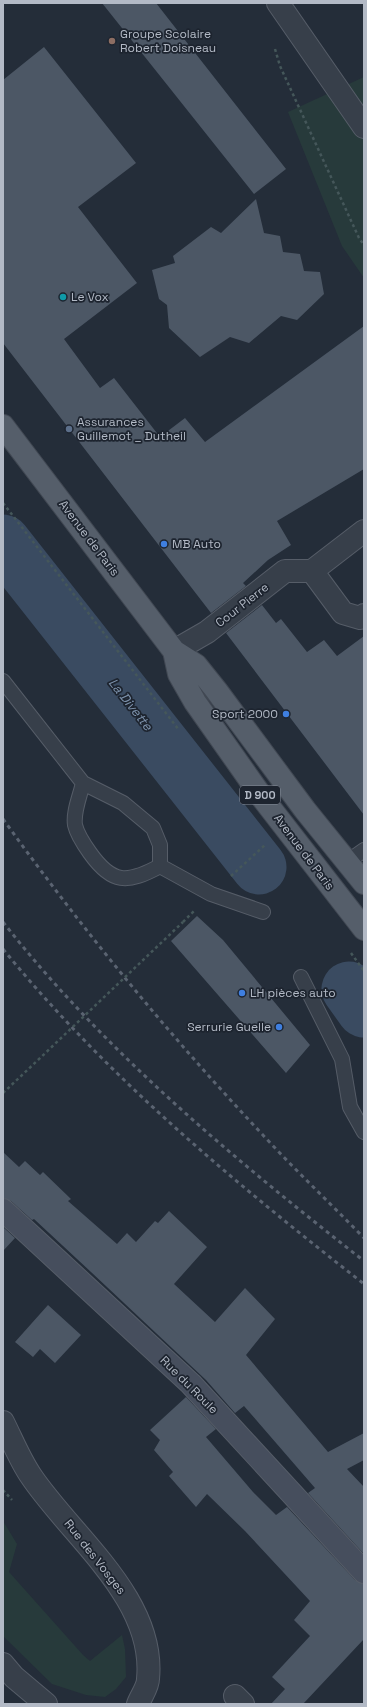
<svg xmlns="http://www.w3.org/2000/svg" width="367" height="1707" font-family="'Space Grotesk',sans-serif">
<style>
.green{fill:#273a3b}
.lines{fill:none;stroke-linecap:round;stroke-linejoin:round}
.river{stroke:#3a4b61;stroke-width:55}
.building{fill:#4c5765}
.lane-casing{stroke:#565d68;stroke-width:16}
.street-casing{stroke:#565d68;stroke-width:24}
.secondary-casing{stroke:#565d68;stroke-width:24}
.primary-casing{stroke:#414853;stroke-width:24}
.path{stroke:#45575a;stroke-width:2.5;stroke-dasharray:3 3;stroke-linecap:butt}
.lane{stroke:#373f4a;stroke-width:14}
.street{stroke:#373f4a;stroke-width:22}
.secondary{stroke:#464e5d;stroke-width:22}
.primary{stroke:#555e6a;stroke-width:22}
.rail{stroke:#5a6371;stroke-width:3;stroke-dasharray:4 4;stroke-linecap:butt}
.path-bridge{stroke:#45575a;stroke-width:2.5;stroke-dasharray:3 3;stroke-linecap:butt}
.education-dot{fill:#8d6e63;stroke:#1d242f;stroke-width:1.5}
.culture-dot{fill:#0f9aa8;stroke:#1d242f;stroke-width:1.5}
.service-dot{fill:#5c6f8a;stroke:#1d242f;stroke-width:1.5}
.shop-dot{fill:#3f7fe0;stroke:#1d242f;stroke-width:1.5}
.labels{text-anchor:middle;stroke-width:3.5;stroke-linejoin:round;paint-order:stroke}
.shield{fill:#1d242f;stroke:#868d99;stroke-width:1}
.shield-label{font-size:11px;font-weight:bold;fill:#b3bac6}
.poi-label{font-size:12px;fill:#b3bac6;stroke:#1d242f;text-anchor:start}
.street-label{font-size:12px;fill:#b3bac6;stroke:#1d242f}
.water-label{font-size:13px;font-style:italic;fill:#7c91ab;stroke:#1d242f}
</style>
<rect width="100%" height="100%" fill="#242d39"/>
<path class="green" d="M364 77V278L342 246 288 112Z
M3 1521 17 1544 9 1572 83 1655 90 1661 122 1635 125 1649 126 1677 116 1689 105 1697 86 1695 52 1684 3 1636Z"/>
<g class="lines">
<path class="river" d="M3 542 259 867
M349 989 364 1010"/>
</g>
<path class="building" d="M102 3H156L286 169 254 194Z
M44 47 136 163 78 207 137 283 64 339 100 388 114 378 160 437 185 418 205 442 364 326V469L277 521 291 545 268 560 243 583 246 586 211 613 3 343V80Z
M256 199 264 233 280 236 283 252 300 254 304 271 320 272 324 294 297 320 281 316 249 343 230 337 200 357 169 328 167 305 159 299 152 270 175 263 173 256 211 227 221 233Z
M262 605 276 623 281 619 307 652 324 640 337 656 364 636V815L226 633Z
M197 916 223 940 310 1045 286 1073 171 941Z
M3 1152 19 1167 25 1161 40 1175 43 1172 71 1199 68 1201 117 1244 127 1233 136 1242 155 1221 158 1223 169 1211 207 1247 174 1284 215 1322 245 1288 275 1319 246 1355 328 1452 364 1433V1460L347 1469 364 1487V1554L308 1493 315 1488 244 1406 235 1413 206 1380 91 1272 34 1219 32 1220 11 1201 3 1198Z
M3 1227 15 1238 3 1251Z
M48 1305 81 1335 55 1363 40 1349 33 1357 15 1342Z
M186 1397 216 1429 206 1437 253 1492 276 1515 287 1507 355 1580 364 1584V1639L303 1704H271L285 1689 272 1677 310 1636 294 1620 310 1601 245 1531 207 1494 196 1507 169 1476 173 1472 154 1450 160 1440 150 1430Z"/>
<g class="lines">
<g class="lane-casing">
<path id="lane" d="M3 681 83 783 123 803 153 828 160 845V866L211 894 263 912
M83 783C80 796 73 812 75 825 77 834 85 846 90 853 112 884 127 884 160 866
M347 862 364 850
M301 977 342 1059 350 1107 364 1132"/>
</g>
<g class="street-casing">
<path id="street" d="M278 3 364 127
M312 571 343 613 360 618 364 615
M174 651 207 632 285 571H312L364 531
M3 1422C12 1440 20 1460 31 1476 72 1537 156 1599 148 1679 148 1687 141 1696 138 1704
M3 1664 14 1677 46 1704
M235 1696 243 1704"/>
</g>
<g class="secondary-casing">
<path id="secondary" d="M3 1210 191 1384 364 1572"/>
</g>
<g class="primary-casing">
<path id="primary" d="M3 426 174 651 196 665 216 690 305 810 364 883
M174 651 179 674 195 702 264 800 364 929"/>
</g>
<path class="path" d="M275 49 280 66 359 238 364 245
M3 503 179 730
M231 876 265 845
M183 922 194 911
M351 953 364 971
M3 1093 38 1060
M3 1490 12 1500"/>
<use href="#lane" class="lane"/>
<use href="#street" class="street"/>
<use href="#secondary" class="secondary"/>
<use href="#primary" class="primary"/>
<path class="rail" d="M3 819C82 929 169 1035 262 1134 295 1170 330 1203 364 1238
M3 922C105 1052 234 1159 364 1261
M3 949C107 1077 235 1183 364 1284"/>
<path class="path-bridge" d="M38 1060 183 922"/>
</g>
<circle class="education-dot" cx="112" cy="41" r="4"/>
<circle class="culture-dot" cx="63" cy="297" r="4"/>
<circle class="service-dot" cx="69" cy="429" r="4"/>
<g class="shop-dot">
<circle cx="164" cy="544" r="4"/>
<circle cx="286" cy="714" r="4"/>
<circle cx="242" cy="993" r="4"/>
<circle cx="279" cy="1027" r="4"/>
</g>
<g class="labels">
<rect class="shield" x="240" y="786" width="40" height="18" rx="3"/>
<g class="shield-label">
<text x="260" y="799">D 900</text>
</g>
<g class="poi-label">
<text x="120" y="38">Groupe Scolaire<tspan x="120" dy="14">Robert Doisneau</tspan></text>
<text x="71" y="301">Le Vox</text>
<text x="77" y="426">Assurances<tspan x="77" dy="14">Guillemot _ Dutheil</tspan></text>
<text x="172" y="548">MB Auto</text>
<text x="278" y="718" text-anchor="end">Sport 2000</text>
<text x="250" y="997">LH pièces auto</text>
<text x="271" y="1031" text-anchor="end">Serrurie Guelle</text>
</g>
<g class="street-label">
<text transform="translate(89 538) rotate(53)" y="4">Avenue de Paris</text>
<text transform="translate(242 605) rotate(-38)" y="4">Cour Pierre</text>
<text transform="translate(304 852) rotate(53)" y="4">Avenue de Paris</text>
<text transform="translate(189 1385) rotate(45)" y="4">Rue du Roule</text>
<text transform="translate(95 1557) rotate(52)" y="4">Rue des Vosges</text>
</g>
<g class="water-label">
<text transform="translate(131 704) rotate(52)" y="5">La Divette</text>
</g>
</g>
<rect width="367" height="1707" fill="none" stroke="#b3bac6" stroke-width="8"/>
</svg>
